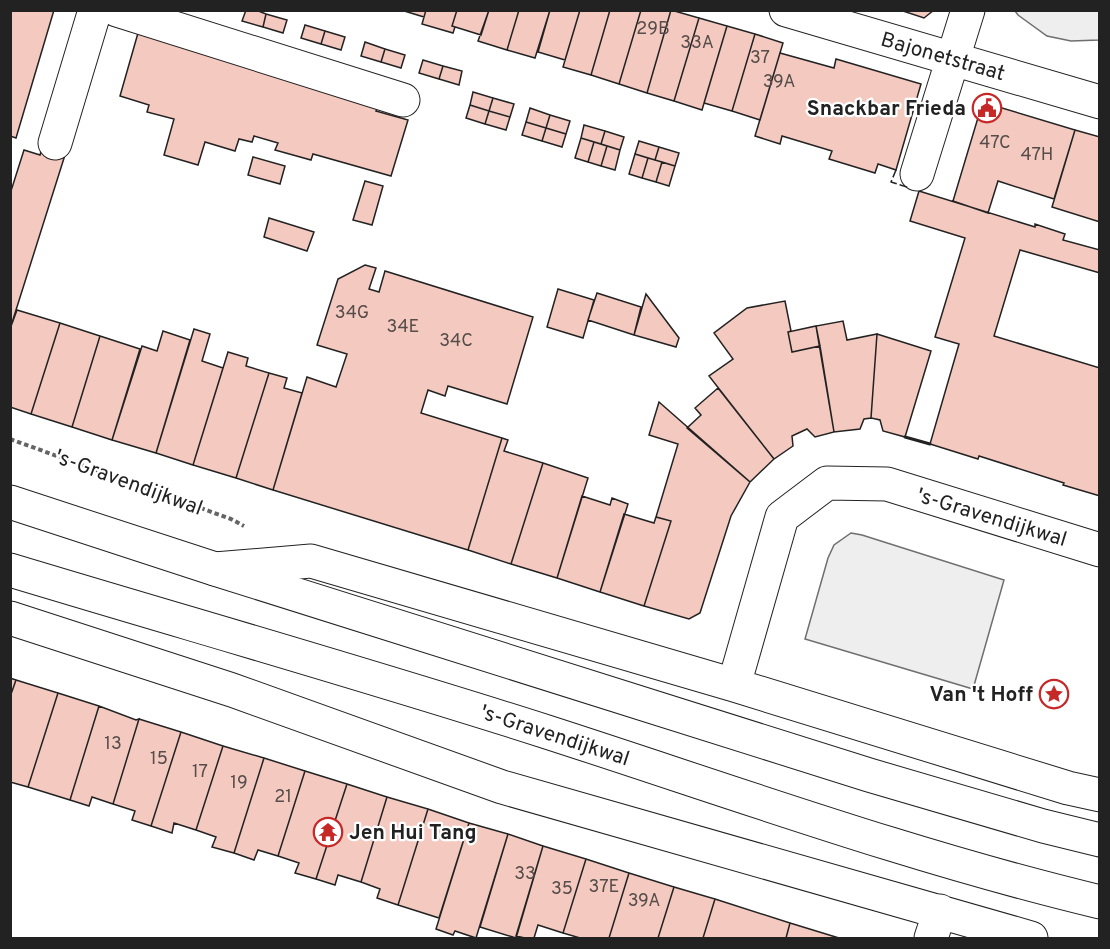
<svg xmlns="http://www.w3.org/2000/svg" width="1110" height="949" font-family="Overpass,sans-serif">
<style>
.green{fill:#eee;stroke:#6f6f6f;stroke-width:1.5}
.building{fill:#f3c9c0;stroke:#222;stroke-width:1.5}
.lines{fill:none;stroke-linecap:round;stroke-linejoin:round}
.minor-casing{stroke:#222;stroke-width:35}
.major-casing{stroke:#222;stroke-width:35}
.path{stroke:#646464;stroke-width:4;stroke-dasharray:4.5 3;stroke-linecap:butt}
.minor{stroke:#fff;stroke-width:33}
.major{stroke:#fff;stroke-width:33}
.fence{stroke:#222;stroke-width:1.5;stroke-dasharray:8 3;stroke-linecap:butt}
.wall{stroke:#222;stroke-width:3}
.labels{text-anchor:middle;stroke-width:4.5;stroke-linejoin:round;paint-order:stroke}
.number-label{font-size:18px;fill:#564c4a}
.street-label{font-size:21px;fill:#222;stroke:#fff}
.poi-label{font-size:21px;font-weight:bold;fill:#222;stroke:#fff;text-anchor:end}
</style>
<rect width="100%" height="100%" fill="#fff"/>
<path class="green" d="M1015 11H1099V40L1071 41 1047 36 1018 15Z
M851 533 862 535 1004 580 973 689 805 639 828 558 834 545Z"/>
<path class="building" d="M10 10H54L16 138 10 136Z
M246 10H256L266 14 263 27 242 21Z
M401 10H426L424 17Z
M426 10H457L452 26 455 27 453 33 422 24Z
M457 10H489L481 35 452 26Z
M489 10H519L507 50 478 41Z
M519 10H550L535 58 507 50Z
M550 10H580L565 60 538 52Z
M580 10H610L591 75 563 67Z
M610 10H641L619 84 591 75Z
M641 10H671L647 93 619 84Z
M671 10 699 18 674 101 647 93Z
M900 10H934L924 18Z
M266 14 287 20 283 33 263 27Z
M699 18 727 26 702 110 674 101Z
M305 25 325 31 321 44 301 38Z
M727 26 755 34 732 111 704 103Z
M325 31 345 37 341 50 321 44Z
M138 33 379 105 376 111 408 120 391 176 313 154 311 160 275 150 278 143 254 136 252 142 239 139 235 151 205 142 198 165 164 155 174 119 147 112 149 105 120 96Z
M755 34 783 43 760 120 732 111Z
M365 42 385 49 381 62 361 56Z
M385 49 405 55 401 68 381 62Z
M780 53 834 68 836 59 921 84 896 170 878 164 875 173 829 159 832 151 782 136 780 144 755 136Z
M423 60 443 66 439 79 419 73Z
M443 66 462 71 459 85 439 79Z
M473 92 493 98 489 111 470 105Z
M493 98 514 104 510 117 489 111Z
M470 105 489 111 485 124 466 118Z
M992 105 1075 130 1054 199 998 181 988 213 953 201 980 111Z
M530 108 550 115 546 128 526 122Z
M489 111 510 117 506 130 485 124Z
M550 115 570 121 566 134 546 128Z
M526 122 546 128 542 141 522 135Z
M584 125 605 131 601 144 581 138Z
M546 128 566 134 562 147 542 141Z
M1075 130 1100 137V222L1052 207Z
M605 131 624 137 620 150 601 144Z
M581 138 594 142 588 162 575 158Z
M639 141 659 147 655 160 635 154Z
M594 142 607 146 601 166 588 162Z
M607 146 620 150 615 170 601 166Z
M659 147 679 153 675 166 655 160Z
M42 148 65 155 10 329V194L24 150 40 155Z
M635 154 648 158 642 178 629 174Z
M253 157 285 166 280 184 248 175Z
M648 158 662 162 656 182 642 178Z
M662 162 675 166 669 186 656 182Z
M365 181 383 186 372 225 353 220Z
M919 191 1035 227V224L1065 234 1063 240 1100 250V273L1020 250 994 336 1100 368V496L1063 485 1064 483 979 456 978 459 930 444 959 344 935 337 965 238 910 221Z
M269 218 314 232 307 251 264 237Z
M365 265 376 268 369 289 379 292 385 271 533 317 507 404 448 386 445 396 428 390 421 413 502 438 468 550 273 490 307 377 336 387 347 354 317 345 338 279Z
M558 289 594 300 583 338 547 327Z
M597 293 641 307 634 335 588 320Z
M646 294 679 338 676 347 634 335Z
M785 301 791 331 788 332 792 352 820 346 834 432 815 437 807 429 792 436 793 446 774 459 709 376 733 359 714 333 747 308Z
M17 310 60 323 31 414 10 407V329Z
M843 321 847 340 877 334 871 418 864 419 860 429 834 432 816 326Z
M60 323 100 336 72 427 31 414Z
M816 326 820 346 792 352 788 332Z
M194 329 210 334 202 361 223 368 193 465 156 453Z
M163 331 190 340 156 453 112 440 142 346 157 351Z
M877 334 931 351 905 437 883 431 880 420 871 418Z
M100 336 140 349 112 440 72 427Z
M228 352 248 358 246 366 269 373 236 478 193 465Z
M269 373 287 378 284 388 302 393 273 490 236 478Z
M718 388 774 459 750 482 687 428 701 415 695 408Z
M659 402 750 482 731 516 700 613 689 619 644 606 671 521 656 517 678 444 649 435Z
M502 438 508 440 504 451 543 463 511 564 468 550Z
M543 463 588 478 557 578 511 564Z
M582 496 610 505 612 498 628 504 600 592 557 578Z
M624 514 654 523 656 517 671 521 644 606 600 592Z
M10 678 16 680 10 697Z
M16 680 58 693 28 787 10 782V697Z
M58 693 99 706 70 800 28 787Z
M99 706 136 720 139 719 113 804 92 797 89 806 70 800Z
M139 719 181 732 151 826 132 820 135 811 113 804Z
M181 732 223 746 196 830 174 823 172 833 151 826Z
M223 746 264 758 234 853 212 847 216 837 196 830Z
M264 758 305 771 278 856 258 850 254 860 234 853Z
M305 771 347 784 316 879 295 873 299 863 278 856Z
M347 784 387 797 361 882 338 875 335 885 316 879Z
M387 797 428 809 398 905 377 898 380 889 361 882Z
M428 809 469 823 439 918 398 905Z
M469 823 508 834 476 938 455 931 453 935 436 929Z
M508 834 543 846 516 938 480 927Z
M543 846 586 859 563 933 538 925 534 938H525L516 936Z
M586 859 629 873 609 938H580L563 933Z
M629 873 674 887 658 938H609Z
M674 887 715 899 703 938H658Z
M715 899 790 923 786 938H703Z
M790 923 839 938H786Z"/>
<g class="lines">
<g class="minor-casing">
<path id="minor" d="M117 10 403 100
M786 10 1100 102
M55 143 95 10
M917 174 968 10
M215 569 311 561 734 685 1068 788 1100 795
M10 618 232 690 502 787 1031 938
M734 685 782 517 827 483 887 484 1100 550
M931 938 940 911"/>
</g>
<g class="major-casing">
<path id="major" d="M10 502 215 569 869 775 1043 826 1100 840
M10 570C189 624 369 675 547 732 730 791 912 857 1100 902"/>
</g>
<path class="path" d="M10 439 231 519 244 526"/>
<use href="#minor" class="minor"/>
<use href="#major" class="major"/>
<path class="fence" d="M896 170 891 182 910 188"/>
<path class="wall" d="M905 437 930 444"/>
</g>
<defs>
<g id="civic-ring" transform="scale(1.5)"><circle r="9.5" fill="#fff" stroke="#c62828" stroke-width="1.5"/><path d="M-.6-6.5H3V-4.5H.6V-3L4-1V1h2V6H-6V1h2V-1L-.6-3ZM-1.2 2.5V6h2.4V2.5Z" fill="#c62828"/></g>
<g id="sight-ring" transform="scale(1.5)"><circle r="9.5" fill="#fff" stroke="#c62828" stroke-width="1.5"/><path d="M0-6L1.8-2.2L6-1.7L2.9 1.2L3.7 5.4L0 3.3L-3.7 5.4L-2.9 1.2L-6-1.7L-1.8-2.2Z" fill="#c62828"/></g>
<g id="temple-ring" transform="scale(1.5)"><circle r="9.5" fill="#fff" stroke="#c62828" stroke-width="1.5"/><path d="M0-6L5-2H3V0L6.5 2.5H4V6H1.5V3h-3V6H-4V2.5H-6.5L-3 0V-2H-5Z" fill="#c62828"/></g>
</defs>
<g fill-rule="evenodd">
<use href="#civic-ring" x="987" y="108"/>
<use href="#sight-ring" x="1054" y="694"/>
<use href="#temple-ring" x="328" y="832"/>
</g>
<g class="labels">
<g class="number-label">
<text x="653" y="34">29B</text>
<text x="697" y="48">33A</text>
<text x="760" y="63">37</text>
<text x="779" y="87">39A</text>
<text x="995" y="148">47C</text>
<text x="1037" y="160">47H</text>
<text x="352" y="318">34G</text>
<text x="403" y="332">34E</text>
<text x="456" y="346">34C</text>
<text x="113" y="749">13</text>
<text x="159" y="764">15</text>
<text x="200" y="777">17</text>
<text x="239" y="788">19</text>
<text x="283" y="802">21</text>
<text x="525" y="879">33</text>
<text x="604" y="892">37E</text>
<text x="562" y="894">35</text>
<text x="644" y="906">39A</text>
</g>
<g class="street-label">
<text transform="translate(943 56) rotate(16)" y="7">Bajonetstraat</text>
<text transform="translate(129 482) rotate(20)" y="7">'s-Gravendijkwal</text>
<text transform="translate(992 517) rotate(17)" y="7">'s-Gravendijkwal</text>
<text transform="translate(555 735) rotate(18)" y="7">'s-Gravendijkwal</text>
</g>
<g class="poi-label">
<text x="966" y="115">Snackbar Frieda</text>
<text x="1033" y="701">Van 't Hoff</text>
<text x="349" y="839" text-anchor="start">Jen Hui Tang</text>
</g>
</g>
<rect width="1110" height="949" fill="none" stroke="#222222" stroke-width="24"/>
</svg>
